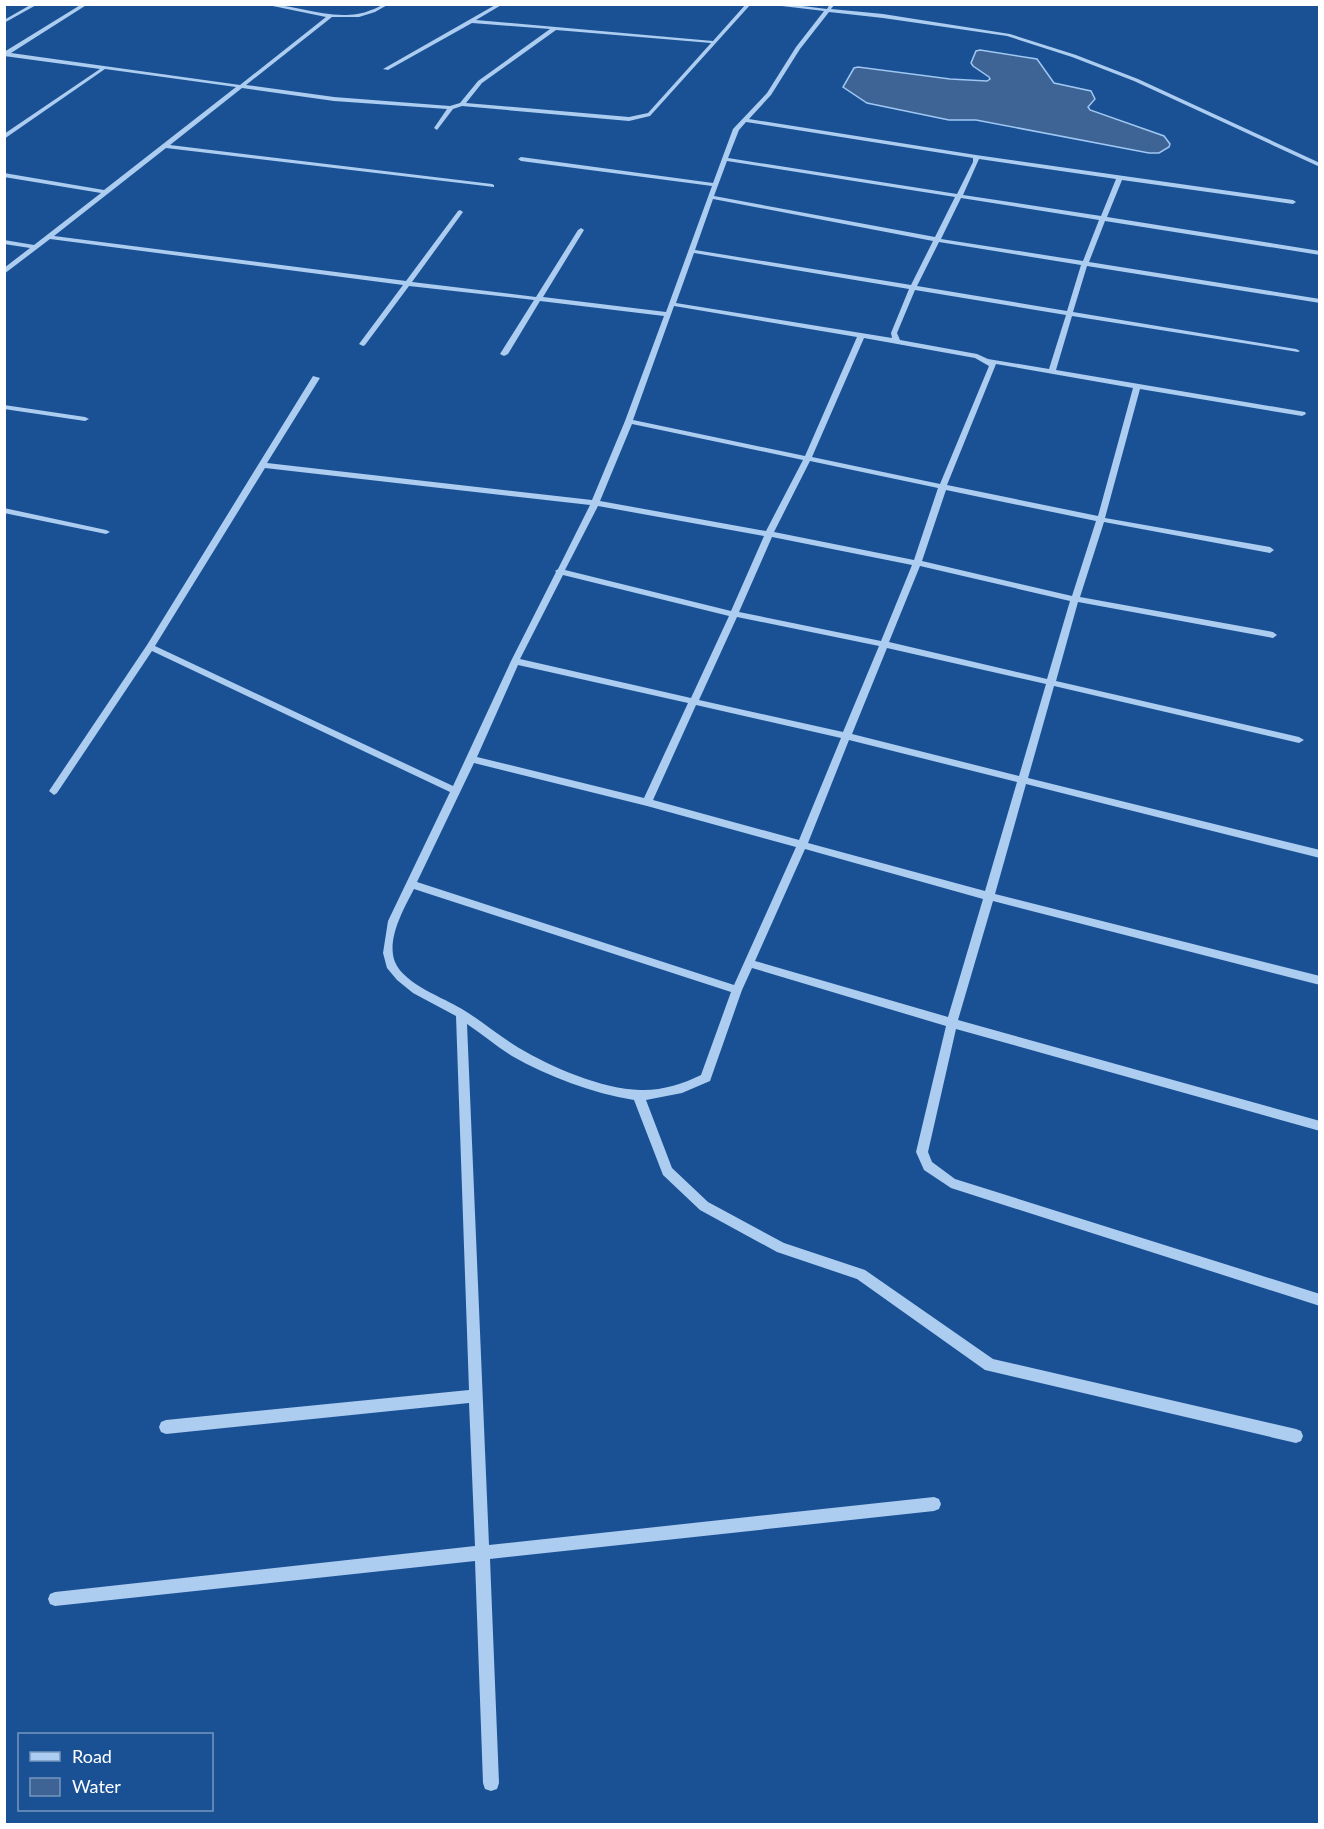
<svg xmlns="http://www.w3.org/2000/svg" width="1324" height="1829" font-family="Lato,sans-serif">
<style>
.water{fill:#3d6495;stroke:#9fc7f2;stroke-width:1.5}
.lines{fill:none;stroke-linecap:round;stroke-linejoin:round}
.minor{fill:#acccf0;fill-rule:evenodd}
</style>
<rect width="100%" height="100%" fill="#1a5195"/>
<path class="water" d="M980 50 1037 59 1054 83 1091 91 1095 99 1088 107 1090 110 1164 136 1170 144 1169 147 1159 153H1149L976 120H949L867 103 843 87 854 68 858 67 950 79 987 81 990 79 989 77 973 66 971 63 976 51Z"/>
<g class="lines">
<path class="minor" d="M32 4H38L4 23V20Z
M82 4H88L11 53 240 85 326 17 263 4C290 4 317 15 343 15 352 15 363 14 371 10 378 8 382 4 389 4L375 12 359 17H332L246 85 334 97 450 106 460 103 478 81 550 29 472 23 388 70 383 69 497 4H503L476 20 713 41 746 4H751L650 116 629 121 462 106 453 109 437 130 434 128 447 109 334 101 242 88 170 145 492 184 494 185V187L166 148 54 236 406 281 458 211 460 210 463 212 412 282 536 297 578 230 581 228 584 230 543 297 666 312 712 186 521 161 518 159 521 157 713 183 733 129 767 93 796 47 824 11 765 4H786L827 9 830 4H835L831 9 883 14 1010 34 1076 55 1138 79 1320 163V167L1134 81 1072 57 1007 36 883 18 829 12 800 49 771 95 749 119 976 155 1293 200 1296 202 1293 204 1122 180 1107 217 1320 251V255L1105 221 1089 262 1320 299V303L1087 266 1073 312 1296 349 1300 351 1298 352 1072 316 1056 370 1305 412 1306 414 1302 416 1140 389 1105 518 1270 547 1274 550 1270 553 1104 522 1080 597 1273 632 1277 635 1273 638 1078 602 1056 681 1299 737 1304 740 1299 743 1054 686 1028 778 1320 850V858L1026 784 995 894 1320 976V985L993 901 958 1020 1320 1121V1131L956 1029 928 1152 932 1162 955 1179 1320 1294V1306L951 1188 924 1170 916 1152 946 1026 752 968 742 990 710 1081 682 1093 646 1100 672 1168 708 1202 784 1243 865 1270 993 1359 1296 1429 1301 1431 1303 1436 1301 1441 1296 1443 985 1370 857 1279 777 1252 700 1210 663 1175 634 1100C592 1093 549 1077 512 1056 496 1046 482 1034 467 1024L489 1545 934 1497 939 1499 941 1504 939 1509 934 1511 490 1559 499 1783 497 1789 491 1791 485 1789 483 1783 475 1561 55 1606 50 1604 48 1599 50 1594 55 1592 475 1546 469 1403 166 1434 161 1432 159 1427 161 1422 166 1420 469 1390 456 1016 413 993 397 980 387 968 383 953 388 921 450 792 152 651 57 793 54 795 49 791 147 645 313 376 320 378 267 463 592 500 625 421 664 316 540 301 508 354 504 356 500 354 534 300 409 286 365 345 363 346 359 344 403 285 50 239 4 274V268L30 248 4 244V240L34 245 101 193 4 177V173L104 190 236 87 105 69 4 139V134L100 69 4 56V52ZM556 30 711 43 648 113 629 117 466 103 482 83ZM746 122 973 158V162L957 194 728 158 739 130ZM979 159 1116 179 1101 216 963 195ZM727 161 955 197 935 237 714 196ZM961 198 1099 220 1083 261 941 239ZM713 199 933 241 911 285 695 250ZM939 242 1081 265 1067 311 917 286ZM694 253 909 289 891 333 892 338 676 303ZM915 290 1066 315 1049 369 988 359 977 354 900 340 897 333ZM674 306 857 337 805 456 633 420ZM864 338 975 358 989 366 940 484 812 457ZM996 364 1133 388 1098 516 947 485ZM632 424 803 460 766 531 600 501ZM810 461 938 488 914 560 774 532ZM265 468 590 505 558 569 555 571 556 572 511 661 453 786 155 646ZM946 490 1096 521 1072 596 922 561ZM598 506 764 536 731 611 565 570ZM772 537 912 565 881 641 739 612ZM920 566 1070 601 1047 679 889 642ZM563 575 729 616 691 698 520 659ZM737 617 879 646 843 732 699 700ZM887 648 1046 684 1019 776 852 734ZM518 665 688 703 644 798 477 757ZM696 705 841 738 799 840 653 800ZM849 740 1017 782 985 891 808 843ZM474 763 647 806 796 847 734 985 417 882ZM805 849 983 899 948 1017 755 961ZM414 889 731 992 701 1075C683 1084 660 1091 640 1090 602 1089 551 1067 519 1048 499 1036 482 1021 462 1009 444 998 404 984 395 962 386 940 404 908 414 889Z
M4 405 85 417 89 419 85 421 4 409Z
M4 508 106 530 110 532 106 534 4 513Z"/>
</g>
<rect width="1324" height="1829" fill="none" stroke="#ffffff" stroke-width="12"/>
<rect x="18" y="1733" width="195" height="78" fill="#1a5195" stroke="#7697bf" stroke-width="1.5"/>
<rect x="30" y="1752" width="30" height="9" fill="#acccf0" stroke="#7697bf" stroke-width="1.5"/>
<text x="72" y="1763" font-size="18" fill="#ffffff">Road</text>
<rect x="30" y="1778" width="30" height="18" fill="#3d6495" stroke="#7697bf" stroke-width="1.5"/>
<text x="72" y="1793" font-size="18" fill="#ffffff">Water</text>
</svg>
